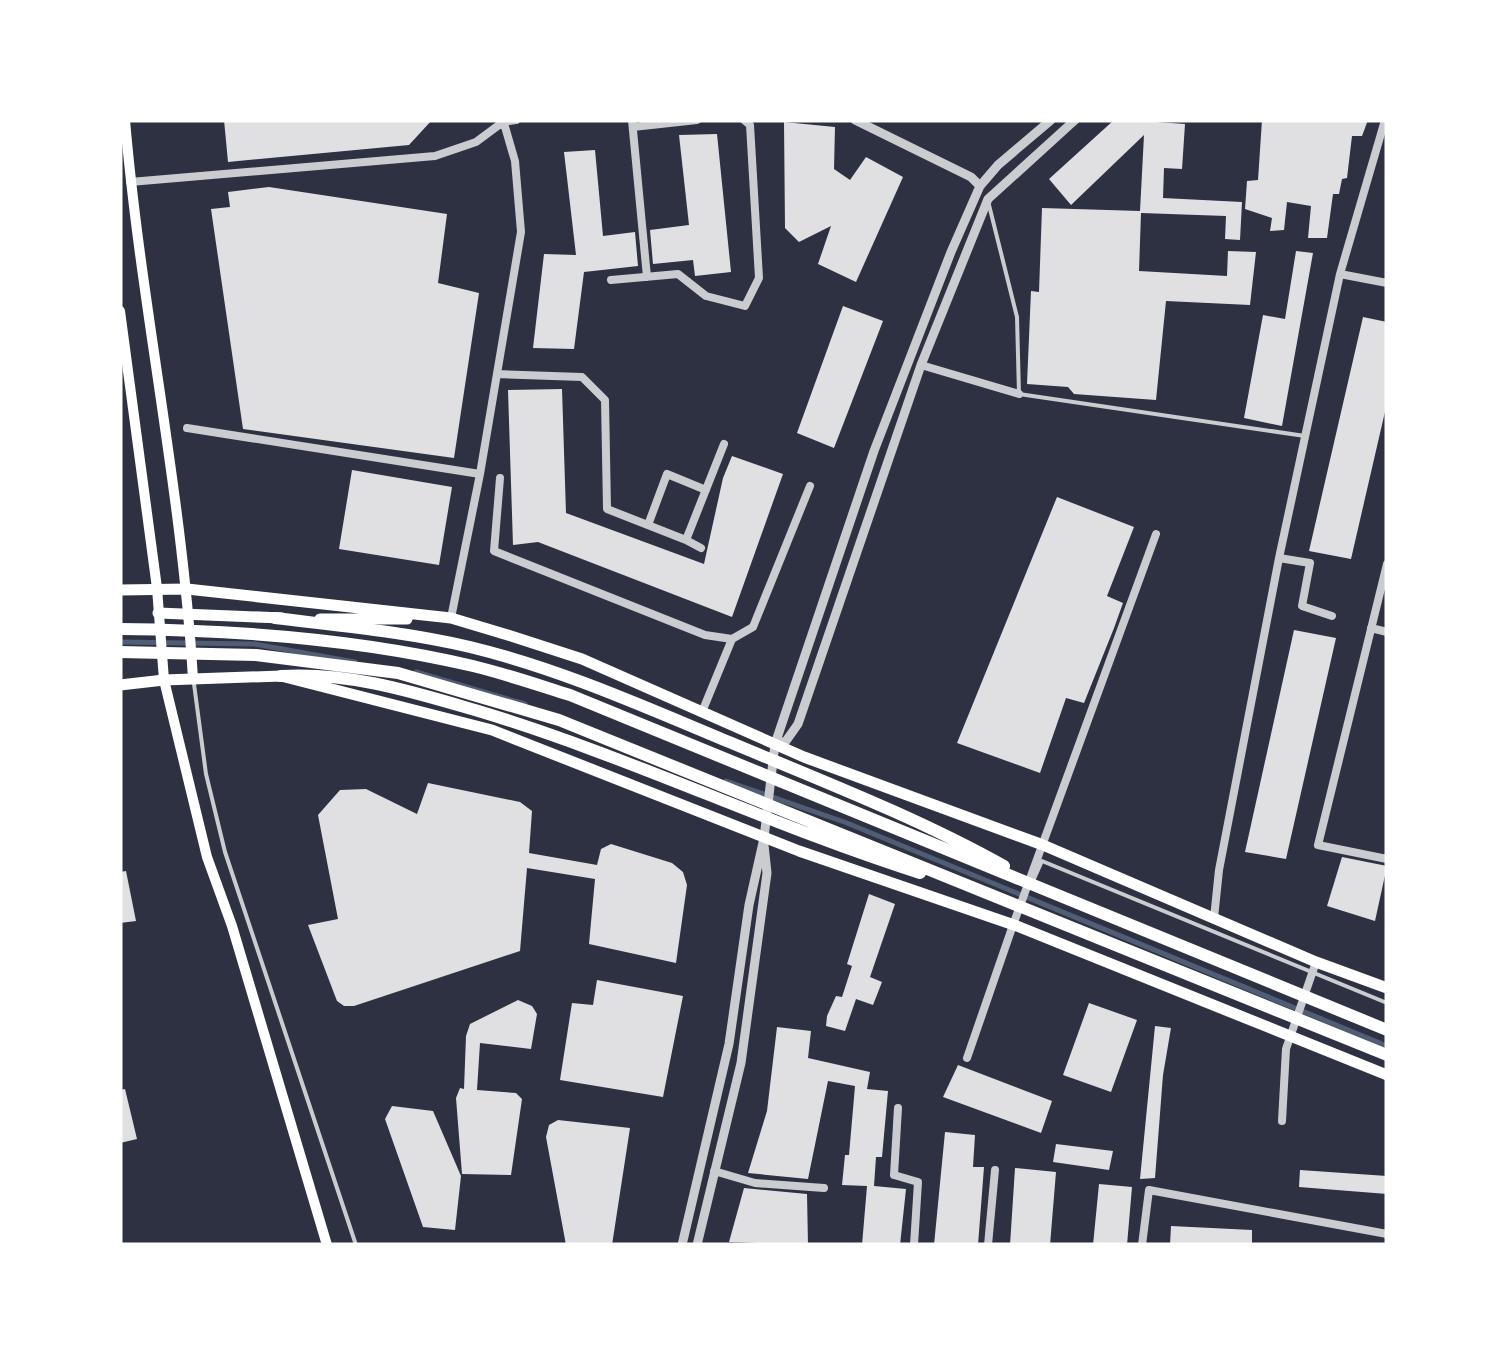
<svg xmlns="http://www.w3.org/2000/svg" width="1507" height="1365" font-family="Rubik,sans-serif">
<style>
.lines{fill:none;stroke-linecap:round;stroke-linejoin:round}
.stream{stroke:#4f5d75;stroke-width:5}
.building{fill:#e0e0e3}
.service{stroke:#caccd0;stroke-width:4}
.minor{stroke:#caccd0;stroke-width:8}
.tertiary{stroke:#caccd0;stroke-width:9}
.secondary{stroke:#fff;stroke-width:10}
.primary{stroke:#fff;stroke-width:11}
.trunk{stroke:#fff;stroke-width:12}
</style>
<rect width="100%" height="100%" fill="#2d3142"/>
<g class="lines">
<path class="stream" d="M120 642 254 644 355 662
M416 672 525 704
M726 781 847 823 1387 1046"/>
</g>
<path class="building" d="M224 120H432L409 145 228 162Z
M1114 120H1159L1157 122 1185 124 1182 169 1164 168 1163 198 1242 202 1240 240 1225 239 1226 216 1141 213 1139 271 1227 276 1228 251 1256 252 1250 305 1166 301 1156 400 1074 394 1068 387 1027 384 1031 291 1039 292 1042 208 1140 211 1144 135 1071 205 1049 179Z
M1262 120H1368L1362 136H1352L1347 178 1342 179 1339 194H1333L1327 238H1308L1311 206 1287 202 1284 230 1270 231 1272 218 1245 209 1247 181 1258 180Z
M784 122 835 127 834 169 850 180 866 157 903 177 856 282 818 264 831 226 799 242 785 228Z
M717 134 731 272 695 276 693 260 653 264 650 230 689 225 679 135Z
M595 150 603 236 635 232 638 266 584 272 574 349 533 348 544 254 576 255 564 152Z
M269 187 447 214 438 283 479 293 454 458 243 429 211 209 230 207 228 192Z
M1296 251 1313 253 1282 426 1244 418 1263 315 1285 319Z
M843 306 883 321 834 448 797 433Z
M1363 317 1387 322V403L1351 559 1309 551Z
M562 389 566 513 704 564 723 478 732 456 783 474 732 617 538 542 513 545 508 390Z
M352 470 452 487 439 565 339 549Z
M1057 497 1134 527 1107 596 1123 603 1114 628 1084 703 1066 698 1040 773 957 743Z
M1294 630 1336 638 1286 859 1245 852Z
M428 783 520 802 532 811 529 853 597 865 601 849 611 844 672 863 683 872 687 885 676 963 589 944 595 879 527 868 520 951 354 1006H344L337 1001 308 925 338 919 318 815 340 790 366 789 417 814Z
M1342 857 1387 866 1375 921 1327 906Z
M126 871 136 921 120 923V872Z
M869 894 895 904 870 977 882 982 873 1005 856 999 845 1031 826 1026 827 1016 836 996 842 997 852 966 847 964Z
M597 980 683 996 663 1097 560 1080 572 1003 593 1005Z
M518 1000 532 1006 537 1014 531 1049 480 1043 477 1090 516 1093 522 1099 511 1175 462 1174 456 1098 460 1088 464 1089 466 1036 470 1024Z
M1089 1003 1137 1020 1111 1092 1063 1075Z
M1155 1026 1171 1028 1163 1075 1155 1178 1140 1179Z
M777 1027 811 1031 808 1058 870 1072 867 1089 888 1091 882 1157H876L874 1186 906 1189 900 1245H862L867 1186 842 1185 845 1155H849L855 1086 828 1081 808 1179 748 1173 767 1111Z
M958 1065 1052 1101 1041 1133 943 1097Z
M125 1089 137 1139 120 1143V1090Z
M392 1106 433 1111 461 1176 455 1230 423 1227 385 1119Z
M558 1120 630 1128 612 1245H566L546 1137 549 1125Z
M945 1132 975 1135 973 1167H984L978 1245H934Z
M1056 1144 1113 1151 1109 1170 1053 1162Z
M1015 1168 1056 1172 1050 1245H1010Z
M1300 1170 1387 1176V1194L1299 1187Z
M1099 1184 1132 1187 1127 1245H1093Z
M744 1188 807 1194 808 1245 729 1242Z
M1171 1226 1252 1230V1245H1170Z"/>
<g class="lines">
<path class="service" d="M988 201 1017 317 1019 394 1305 436
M194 684 206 774 225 852 356 1245
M1033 881 1042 861 1387 1003"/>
<path class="minor" d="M632 120 647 277
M633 127 697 120
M130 182 435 156 476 142 503 122 516 120
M1340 274 1387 283
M611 280 678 274 706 296 745 306 759 278 750 125 744 120
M921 365 1019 394
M497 374 582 377 605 400 607 509 686 540 724 444
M187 428 480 474
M500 478 494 551 705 635 732 639 753 627 810 486
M648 525 667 474 706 490
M686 540 701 548
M1279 558 1310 563 1302 606 1332 616
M1387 564 1318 845 1387 859
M451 618 480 474 521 232 515 161 503 120
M1371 628 1387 632
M702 712 732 639
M1214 918 1219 870 1279 558 1340 274 1385 120
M967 1058 1013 925 1156 534
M898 1108 894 1175 918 1182 914 1245
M1282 1121 1286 1049 1316 962
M714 1171 755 1183 824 1188
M988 1245 995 1170
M1142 1245 1149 1190 1387 1234"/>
<path class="tertiary" d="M855 120 971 177 980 186
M775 744 786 741 798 724 921 365 988 199 1075 120
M682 1245 729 1044 749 905 764 838 775 744 874 451 951 252 980 186 998 165 1051 120
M697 1245 741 1063 767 873 764 845"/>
<path class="secondary" d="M125 120C141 307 182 491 193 679
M120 311 157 588 164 680 207 857 232 926 327 1245"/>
<path class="primary" d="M120 590 187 589 451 618 511 636 582 659 804 757 1043 845 1316 962 1387 988
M158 613 282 618
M320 619H407
M120 685 164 680 281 676 492 730 799 851 1017 926 1387 1075"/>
<path class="trunk" d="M275 618C340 626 406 632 470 647 561 669 647 708 734 744 825 782 918 818 1004 866
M120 629C238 630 358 639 473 666 506 674 538 685 570 695L1387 1030
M120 652 256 655 398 673 559 720 1387 1055
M281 676C349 672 410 691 475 710 626 755 769 825 920 873"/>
</g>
<rect width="1507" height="1365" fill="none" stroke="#ffffff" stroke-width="245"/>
</svg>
